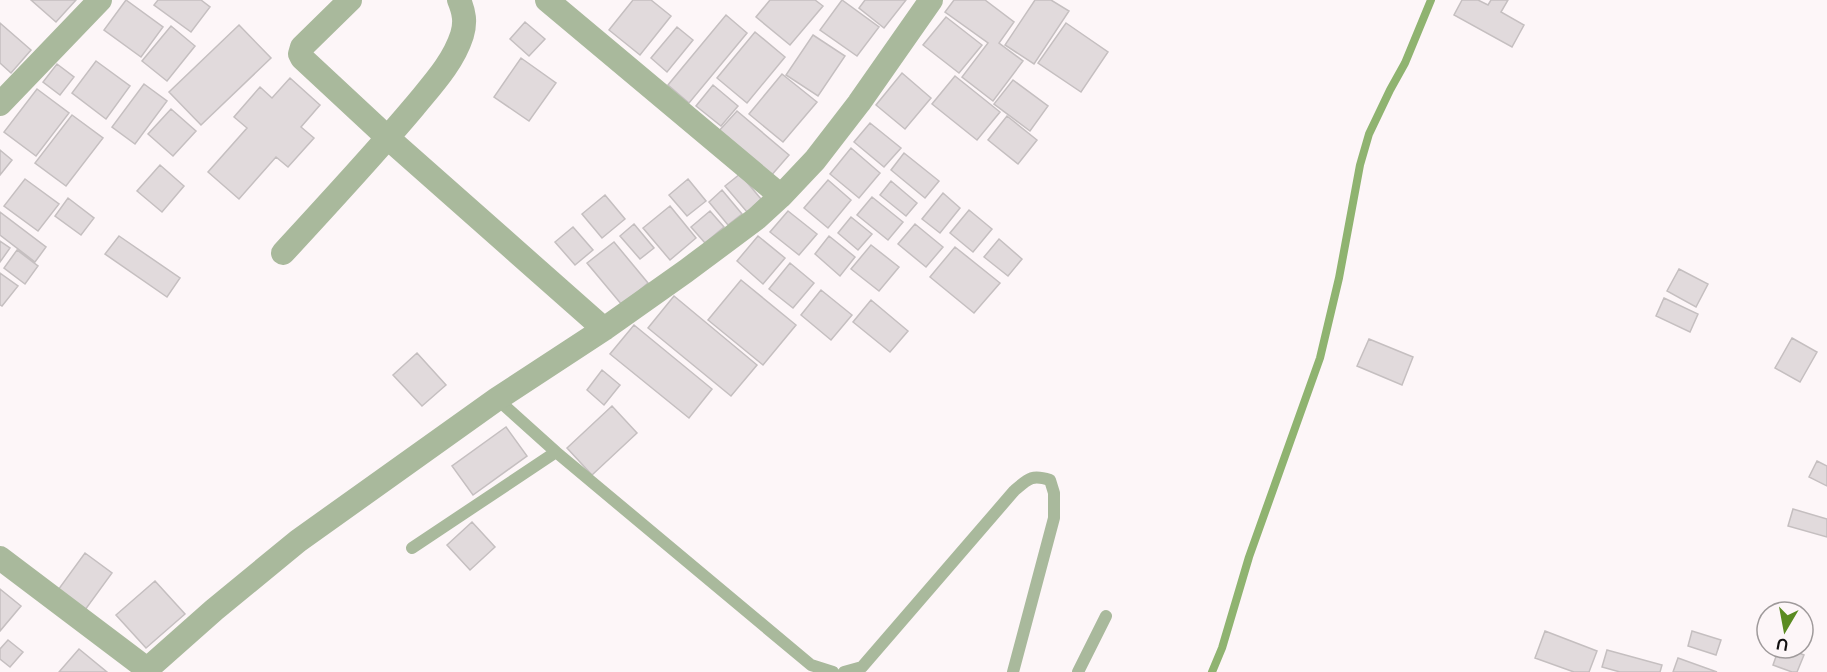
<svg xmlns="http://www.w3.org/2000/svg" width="1827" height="672" font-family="Raleway,sans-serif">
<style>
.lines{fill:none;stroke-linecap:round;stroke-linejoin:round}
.stream{stroke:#8fb370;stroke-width:8}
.building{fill:#e1dadc;stroke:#c5bfc0;stroke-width:1.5}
.service{stroke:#a9b99c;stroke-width:12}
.minor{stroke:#a9b99c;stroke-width:24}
</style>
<rect width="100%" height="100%" fill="#fdf6f8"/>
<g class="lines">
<path class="stream" d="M1212 672 1222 648 1249 557 1320 358 1339 278 1360 165 1369 134 1390 90 1405 63 1431 0"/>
</g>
<path class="building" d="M31 0H76L56 22Z
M126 0 163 27 141 57 104 30Z
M158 0H201L210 7 191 32 154 5Z
M633 0H651L671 16 640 55 609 30Z
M770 0H815L823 6 790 45 756 17Z
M842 0 879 27 857 56 820 30Z
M865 0H906L884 28 859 8Z
M954 0H985L1014 22 999 43 1023 61 993 101 962 77 988 43 945 12Z
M1035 0H1051L1069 11 1034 64 1005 45Z
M1462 0H1478L1488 5 1491 0H1508L1501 12 1524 25 1512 47 1454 15Z
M726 15 747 33 689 103 668 85Z
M946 17 982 45 959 73 923 45Z
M525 22 545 39 529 56 510 39Z
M0 23 31 50 11 73 0 63Z
M1066 23 1108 52 1081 92 1038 63Z
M239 25 271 58 201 125 169 92Z
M171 26 195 46 167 81 142 61Z
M677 27 693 40 667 72 651 58Z
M755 32 785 57 747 103 717 78Z
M813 35 845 56 818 96 786 75Z
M521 58 556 83 529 121 494 97Z
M96 61 130 86 106 119 72 93Z
M57 64 74 77 60 95 43 82Z
M902 73 931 98 905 129 876 105Z
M782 74 817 102 783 142 749 114Z
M955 76 1000 112 977 140 932 104Z
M290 78 320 105 301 127 314 138 288 167 276 157 239 199 208 172 247 128 234 117 260 87 272 98Z
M1013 80 1048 106 1030 131 994 104Z
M144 84 167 101 135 144 112 127Z
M713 85 738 106 721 126 696 106Z
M37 89 69 113 36 156 4 132Z
M171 109 196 131 173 156 148 134Z
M737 111 789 155 770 177 718 132Z
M72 115 103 138 66 186 35 163Z
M1007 116 1037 140 1018 164 988 140Z
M870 123 901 148 884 167 854 142Z
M851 148 880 173 859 198 830 174Z
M0 150 12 160 0 175Z
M904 153 939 181 925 198 891 170Z
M160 165 184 186 162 212 137 191Z
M740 174 761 199 747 212 725 186Z
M25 179 59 204 38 231 4 206Z
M688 179 706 201 687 216 669 195Z
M828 180 851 200 828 228 804 208Z
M891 181 917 203 906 216 880 195Z
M722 190 742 214 728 225 709 202Z
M943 193 960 208 940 233 922 219Z
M605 195 625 219 602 238 582 214Z
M872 197 903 222 888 240 857 215Z
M68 198 94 218 81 235 55 216Z
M670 206 696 238 670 260 643 228Z
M969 210 992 229 973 252 950 233Z
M710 211 724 227 705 243 691 227Z
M788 211 817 234 799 255 770 232Z
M0 212 46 247 35 262 0 235Z
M851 217 872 234 858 250 838 233Z
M634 224 654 248 640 259 620 236Z
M915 224 943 247 926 267 898 244Z
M573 227 593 250 575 265 555 242Z
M119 236 180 278 167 297 105 254Z
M758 236 785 258 763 284 737 261Z
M829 236 855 257 840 276 815 254Z
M999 239 1022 259 1008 276 984 257Z
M0 241 10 248 0 262Z
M614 242 648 283 622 305 587 263Z
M871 245 899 267 879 291 851 269Z
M955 247 1000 283 974 313 930 277Z
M17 250 38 266 25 284 4 268Z
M790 263 814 283 793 308 769 289Z
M1679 269 1708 284 1696 307 1667 291Z
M0 273 18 286 2 306 0 305Z
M741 280 796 325 763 365 708 320Z
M821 290 852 315 831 340 801 315Z
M674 296 757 365 731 396 648 328Z
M1664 298 1698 314 1690 332 1656 316Z
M871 300 908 331 890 352 853 322Z
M634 325 712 389 689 418 610 354Z
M1792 338 1817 352 1800 382 1775 368Z
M1369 339 1413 357 1402 385 1357 366Z
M417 353 446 385 422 406 393 375Z
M602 370 620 385 604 405 587 390Z
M612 406 637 433 592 475 567 448Z
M506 427 527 456 473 495 452 466Z
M1817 461 1827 466V486L1809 477Z
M1793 509 1827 519V537L1788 526Z
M472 522 495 547 470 570 447 545Z
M85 553 112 573 85 610 58 590Z
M155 581 185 614 146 648 116 615Z
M0 589 21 606 0 631Z
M1545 631 1597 651 1589 672H1574L1535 658Z
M1692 631 1721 640 1716 655 1688 646Z
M8 640 23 652 10 667 0 659V649Z
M1779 648H1786L1804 655 1797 672H1792L1773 665Z
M79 649 107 672H59Z
M1607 650 1662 665 1660 672H1620L1602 667Z
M1678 658 1717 672H1673Z"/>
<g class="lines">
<path class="service" d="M497 399 556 452 811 665 833 672
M412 548 556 452
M844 672 862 667 1014 491C1028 479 1031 474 1050 480L1054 493V518L1013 672
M1078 672 1106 616"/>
<path class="minor" d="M350 0 302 47 300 54 302 58 388 138 604 329
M547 0 781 196
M0 104 100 0
M283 253C327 205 372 157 414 107 432 85 453 63 462 35 466 22 464 12 459 0
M0 558 147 669
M144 672 214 610 298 541 497 399 604 329 686 271 757 218 781 196 815 160 859 103 931 0"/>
</g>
<g transform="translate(1785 630) rotate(190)"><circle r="28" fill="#fdf6f8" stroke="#9f9a9b" stroke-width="1.5"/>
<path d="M0-4.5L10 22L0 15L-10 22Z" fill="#5a8b21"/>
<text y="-9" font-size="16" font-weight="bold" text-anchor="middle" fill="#121010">U</text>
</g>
</svg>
